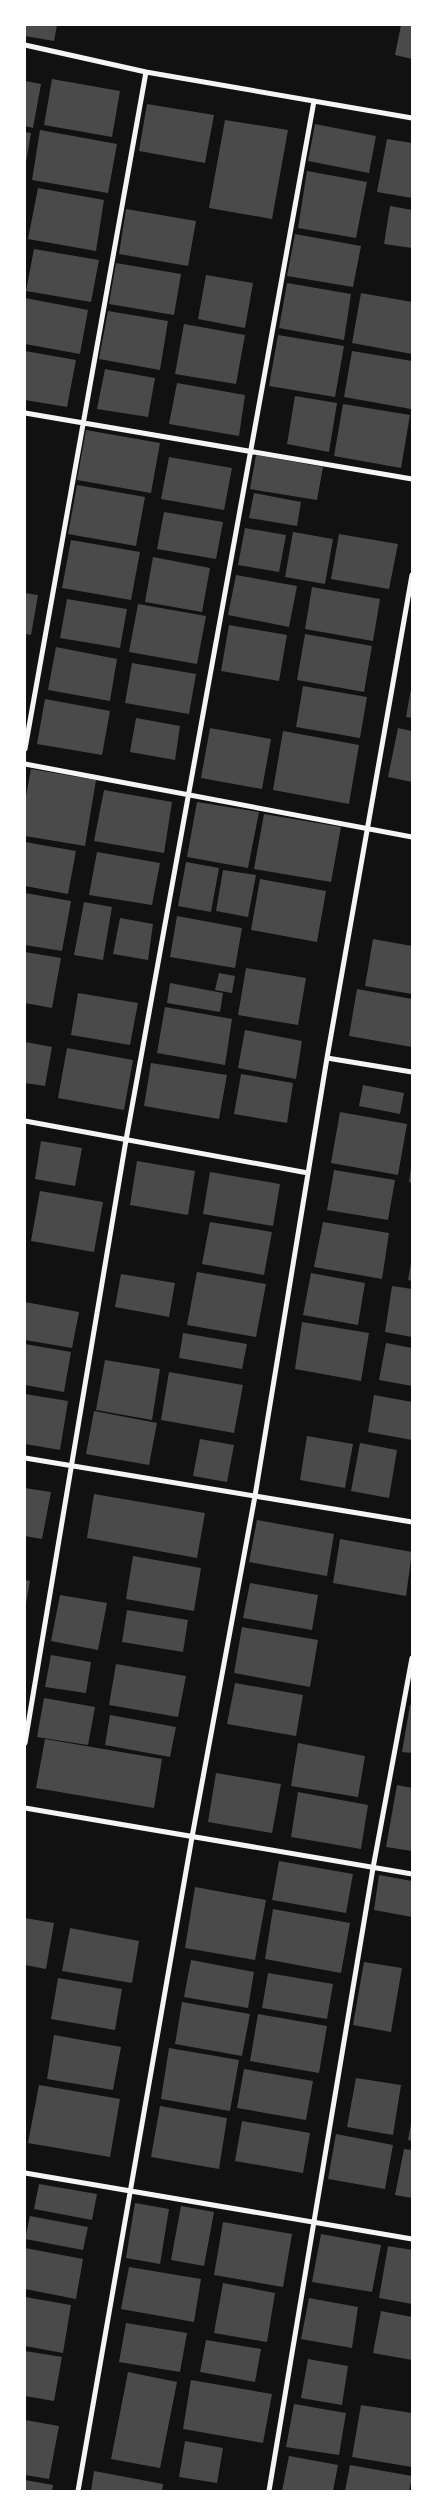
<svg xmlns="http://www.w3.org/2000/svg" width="437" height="2516" font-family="'Noto Sans',sans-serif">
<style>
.building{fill:#4a4a4a}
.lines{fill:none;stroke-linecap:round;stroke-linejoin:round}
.minor{stroke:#f5f5f5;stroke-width:5}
</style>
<rect width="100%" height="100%" fill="#111"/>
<path class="building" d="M25 25H57L54 41 25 36Z
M401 25H412V59L395 55Z
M52 79 120 91 112 137 44 125Z
M25 81 41 84 33 128 25 126Z
M147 104 214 115 205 163 139 151Z
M225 120 288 130 272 219 209 208Z
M315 124 376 136 369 173 308 161Z
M40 130 117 144 108 193 32 180Z
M25 132 31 133 26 162H25Z
M387 139 412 143V198L377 192Z
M307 171 367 182 356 238 298 228Z
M38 188 104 200 96 251 28 239Z
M390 206 412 210V248L384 244Z
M126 209 196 221 188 266 119 254Z
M295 234 361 246 353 287 287 276Z
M34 249 99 260 91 302 26 291Z
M116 263 181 274 174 315 109 304Z
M206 275 253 283 245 328 198 319Z
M287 283 351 294 344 340 279 328Z
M361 293 412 302V354L352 343Z
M25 298 88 310 80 354 25 344Z
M108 311 168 321 160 370 99 359Z
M184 324 245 335 236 384 175 374Z
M278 335 344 346 335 397 269 386Z
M25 351 76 360 67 407 25 400Z
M352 351 412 361 411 409 344 397Z
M105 369 155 378 148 417 97 409Z
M177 383 245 395 239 436 169 424Z
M295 396 337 403 329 452 287 444Z
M343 404 410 415 401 468 334 456Z
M86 430 160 443 151 493 77 480Z
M256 455 323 467 317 500 250 489Z
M169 457 232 468 224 510 161 499Z
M77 485 145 497 136 546 68 534Z
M254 493 301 502 297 526 249 518Z
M164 512 223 522 216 559 157 549Z
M245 528 286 535 279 572 238 565Z
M293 532 333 539 325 584 285 577Z
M339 534 398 544 389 589 331 579Z
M71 540 140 552 131 600 62 588Z
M153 557 210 568 202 612 145 602Z
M236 575 297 586 289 627 228 615Z
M312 587 380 599 373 641 305 629Z
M25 593 38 595 31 635 25 634Z
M67 599 127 609 120 648 60 638Z
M138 604 206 616 197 664 129 652Z
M229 625 287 635 279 681 221 671Z
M305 634 372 646 364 692 297 680Z
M56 647 117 659 110 701 48 690Z
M132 663 196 674 189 714 125 703Z
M303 686 367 697 360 738 296 727Z
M411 689H412V718L406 717Z
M45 699 110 711 102 755 37 744Z
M136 718 180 726 175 760 130 752Z
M210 728 271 739 262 789 201 778Z
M398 728 412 731V782L388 777Z
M283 731 359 745 349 804 273 790Z
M31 769 96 780 85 846 25 836V801Z
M104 790 172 802 164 853 94 841Z
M197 802 259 812 248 868 187 857Z
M264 814 341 827 331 882 254 869Z
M25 842 76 851 68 894 25 886Z
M97 852 160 863 152 905 89 895Z
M186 862 219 868 211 912 178 906Z
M223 870 256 875 248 917 216 911Z
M260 879 326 891 317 942 251 930Z
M25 893 71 901 62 951 25 945Z
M84 902 112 907 103 960 74 955Z
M177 916 242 928 235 968 170 957Z
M120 918 153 924 148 960 113 954Z
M373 939 412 946V994L365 986Z
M25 952 61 958 52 1008 25 1003Z
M246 968 306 978 298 1025 238 1015Z
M219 973 235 976 232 993 215 990Z
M170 983 223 993 220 1012 167 1003Z
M357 989 412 999V1047L349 1036Z
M78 993 138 1003 130 1045 71 1035Z
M165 1007 232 1019 225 1065 157 1053Z
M245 1030 302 1041 296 1079 238 1068Z
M25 1042 52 1047 45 1086 25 1083Z
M67 1048 133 1060 124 1110 58 1098Z
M151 1063 227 1075 219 1119 144 1106Z
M241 1074 293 1083 287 1123 234 1114Z
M363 1085 404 1093 400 1114 359 1106Z
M340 1112 407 1124 398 1175 331 1163Z
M41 1141 82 1148 75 1186 35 1179Z
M137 1161 195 1171 188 1215 130 1205Z
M411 1167H412V1183L409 1182Z
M334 1170 395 1180 388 1220 327 1210Z
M210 1172 280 1184 273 1226 203 1214Z
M40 1191 103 1202 94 1252 31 1241Z
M210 1222 272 1232 264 1275 202 1264Z
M323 1222 389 1233 382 1279 314 1267Z
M411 1263H412V1281L408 1280Z
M197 1272 266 1284 256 1337 187 1325Z
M311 1273 365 1283 358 1325 303 1315Z
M121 1274 175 1283 169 1317 115 1307Z
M392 1286 412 1289V1337L385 1332Z
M25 1302 79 1312 72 1348 25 1340Z
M302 1322 369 1333 361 1381 295 1369Z
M183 1333 247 1344 242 1369 179 1358Z
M386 1343 412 1348V1386L379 1380Z
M25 1344 71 1352 64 1392 25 1385Z
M105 1360 160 1369 152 1420 96 1410Z
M169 1372 243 1385 234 1433 161 1420Z
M25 1394 68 1401 60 1450 25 1444Z
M374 1395 412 1402V1440L368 1432Z
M94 1411 157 1423 149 1465 86 1454Z
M307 1436 353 1444 345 1488 300 1480Z
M200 1439 234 1445 227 1482 193 1476Z
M360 1443 397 1450 389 1498 351 1491Z
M25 1488 51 1492 42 1539 25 1536Z
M94 1494 205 1513 197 1558 87 1538Z
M257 1520 334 1534 327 1576 249 1562Z
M340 1539 412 1552 406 1596 333 1583Z
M133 1556 201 1568 194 1611 126 1599Z
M25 1580 30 1581 26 1603H25Z
M250 1583 318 1595 312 1630 243 1618Z
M60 1595 107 1603 98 1650 51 1641Z
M127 1610 188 1620 183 1652 122 1642Z
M242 1627 318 1640 310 1687 234 1673Z
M51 1655 91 1662 86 1693 45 1687Z
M116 1664 186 1676 178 1717 109 1705Z
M235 1683 303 1695 296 1736 227 1724Z
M44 1698 95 1707 88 1745 37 1737Z
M410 1705H412V1753L402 1752Z
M110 1715 176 1727 170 1757 105 1745Z
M45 1739 162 1759 154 1808 36 1788Z
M298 1743 365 1756 358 1797 291 1786Z
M216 1773 281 1784 272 1833 208 1822Z
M397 1785 412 1788V1851L386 1847Z
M298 1792 368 1805 361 1849 291 1837Z
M279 1861 353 1874 346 1913 272 1900Z
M379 1875 412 1881V1917L374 1910Z
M195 1887 266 1900 255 1960 185 1948Z
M273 1909 350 1923 341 1973 265 1959Z
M25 1918 54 1923 46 1969 25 1965Z
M70 1928 139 1941 132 1983 62 1971Z
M191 1960 254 1972 248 2008 184 1997Z
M364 1962 402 1968 391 2032 353 2025Z
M268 1973 333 1984 327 2019 262 2008Z
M58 1978 122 1989 115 2030 51 2019Z
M182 2002 250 2014 242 2056 175 2044Z
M258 2014 327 2026 319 2073 250 2061Z
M54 2035 121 2047 113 2090 47 2079Z
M169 2048 239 2060 230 2111 161 2099Z
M244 2069 313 2081 306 2120 237 2108Z
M356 2078 401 2085 393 2135 347 2127Z
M39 2085 120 2099 110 2157 28 2143Z
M160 2106 227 2118 219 2169 151 2157Z
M242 2121 310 2133 303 2173 235 2161Z
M411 2123H412V2141L408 2140Z
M336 2134 393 2145 385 2189 328 2179Z
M404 2149 412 2150V2198L395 2195Z
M39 2184 97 2194 92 2220 34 2209Z
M135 2203 169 2209 160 2264 126 2258Z
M181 2206 214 2212 204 2266 171 2260Z
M30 2216 88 2227 83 2250 25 2239Z
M223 2222 292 2234 283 2287 214 2275Z
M321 2234 381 2245 372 2292 312 2282Z
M388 2246 412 2250V2304L379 2298Z
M25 2248 83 2259 76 2299 25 2289Z
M129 2267 201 2279 194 2322 121 2309Z
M223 2283 275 2293 267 2342 214 2333Z
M25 2297 71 2305 63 2353 25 2346Z
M309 2298 358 2307 352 2348 301 2339Z
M381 2311 412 2317V2360L373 2353Z
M126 2323 187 2333 180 2372 119 2362Z
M206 2340 261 2349 255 2382 200 2372Z
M25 2351 62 2357 54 2401 25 2396Z
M308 2359 348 2366 342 2405 301 2398Z
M128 2372 177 2382 160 2468 111 2459Z
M191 2380 272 2394 263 2443 183 2429Z
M294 2404 346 2413 339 2455 286 2447Z
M361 2405 412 2413V2467L352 2457Z
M25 2420 59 2426 49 2479 25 2475Z
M185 2441 223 2448 217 2483 179 2477Z
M289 2456 338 2465 333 2491H282Z
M350 2465 412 2476 409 2491H345Z
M94 2471 163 2484 162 2491H91Z
M25 2480 53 2485 52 2491H25Z"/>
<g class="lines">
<path class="minor" d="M25 45 146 72 412 118
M25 413 412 479
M25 749 146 72
M25 764 412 837
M327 1058 412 1072
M25 1121 308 1173
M25 1458 412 1522
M25 1743 126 1140 314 101
M25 1808 412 1874
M25 2173 412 2239
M78 2491 192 1837 255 1496 327 1058 412 575
M269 2491 373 1868 412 1658"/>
</g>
<rect width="437" height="2516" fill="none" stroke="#ffffff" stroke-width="52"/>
</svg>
